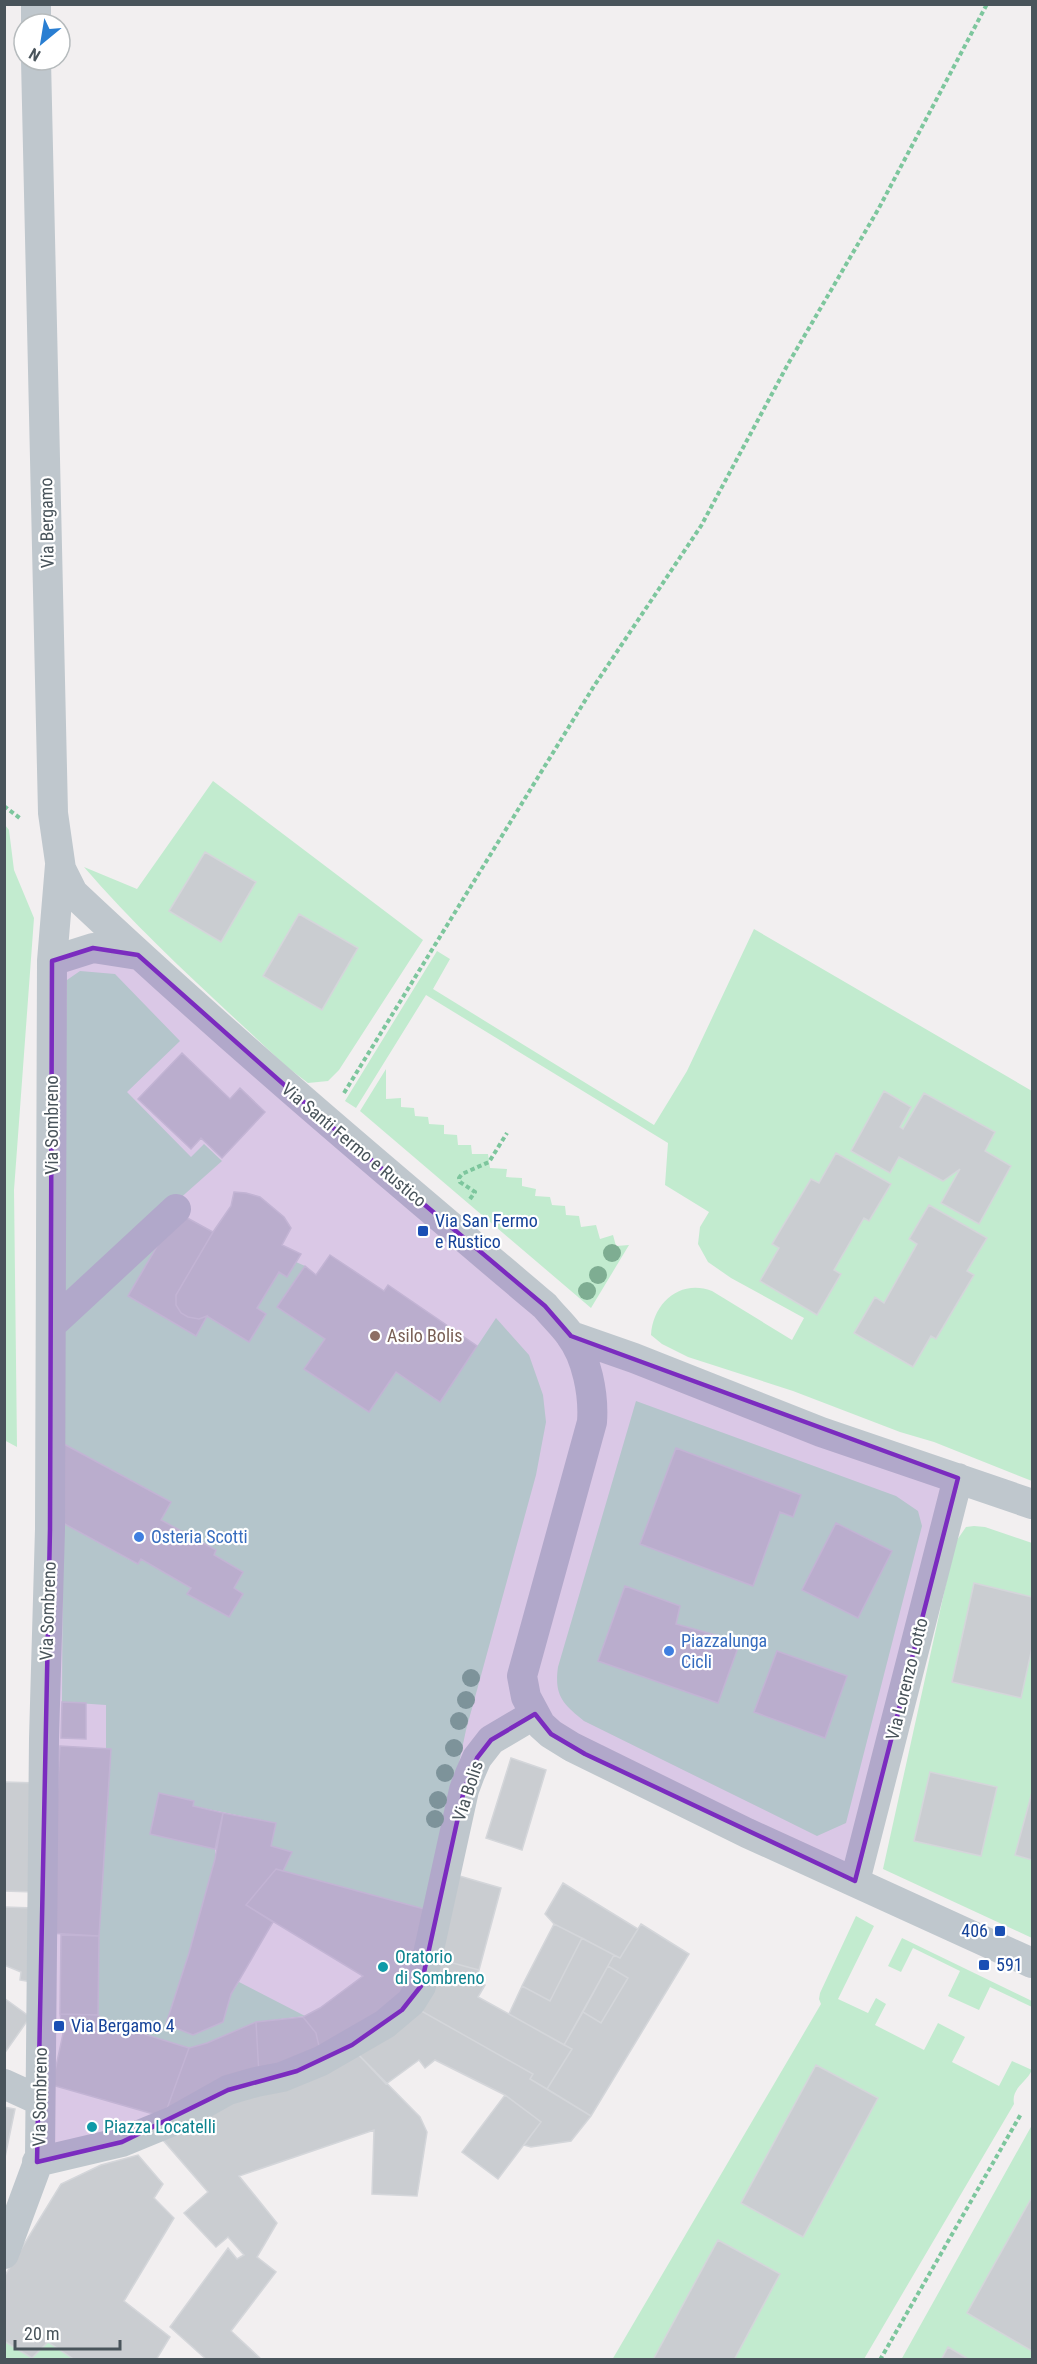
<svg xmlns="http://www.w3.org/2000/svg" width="1037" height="2364" font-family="'Roboto Condensed',sans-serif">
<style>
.green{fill:#c2ebcf}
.building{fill:#cacdd1;stroke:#d4d6da;stroke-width:1.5}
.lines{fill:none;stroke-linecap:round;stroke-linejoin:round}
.path{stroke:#7dc69d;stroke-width:4;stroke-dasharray:4.5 3;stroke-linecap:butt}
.street{stroke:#bfc7cd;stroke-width:30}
.tree{fill:#7ead92}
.marked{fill:#7b2cbf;fill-opacity:0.2;stroke:#7b2cbf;stroke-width:4.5;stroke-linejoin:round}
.transit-dot{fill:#1a4fb4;stroke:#fff;stroke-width:2}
.education-dot{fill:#8d6e63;stroke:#fff;stroke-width:2}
.shop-dot{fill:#3f7fe0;stroke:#fff;stroke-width:2}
.culture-dot{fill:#0f9aa8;stroke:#fff;stroke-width:2}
.labels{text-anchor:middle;stroke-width:4.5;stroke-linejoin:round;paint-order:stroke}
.street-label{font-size:18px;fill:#49545b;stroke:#fff}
.transit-label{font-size:18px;fill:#164399;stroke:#fff;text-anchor:start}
.education-label{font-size:18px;fill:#785e54;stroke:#fff;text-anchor:start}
.shop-label{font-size:18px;fill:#366cbe;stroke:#fff;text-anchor:start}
.culture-label{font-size:18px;fill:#0d838f;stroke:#fff;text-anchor:start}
</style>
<rect width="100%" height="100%" fill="#f2eff0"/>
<path class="green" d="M213 781 423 940 339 1070 328 1081 308 1083 287 1067C218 1002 146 939 84 867L137 889Z
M5 825 9 830 14 870 34 918 14 1190 17 1447 4 1440Z
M754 929 1032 1091V1481L934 1442 900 1432 793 1391 688 1357 662 1344 651 1335C653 1303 680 1279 712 1291L792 1340 804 1318 731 1278 708 1262 698 1244 700 1227 709 1212 665 1185 668 1143 426 995 356 1108 345 1101 437 951 450 959 433 989 654 1125 687 1071Z
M80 971 115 974 180 1041 127 1092 191 1157 204 1144 222 1161 60 1305 67 980Z
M386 1069V1099L401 1098V1107L414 1108 415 1116 428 1117 429 1124 444 1125V1134L457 1135 458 1145H471L472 1154H488L490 1168 507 1169 506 1177 522 1178V1186L536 1189 535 1196 550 1197 552 1205 565 1206 566 1215 579 1216 581 1227 596 1225 600 1239 613 1235 616 1246 629 1245 591 1308 360 1111Z
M166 1231 128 1296 196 1336 207 1316 249 1342 266 1314 257 1308 279 1272 287 1276 296 1262 305 1266 278 1307 325 1339 305 1369 369 1412 396 1372 440 1402 496 1318 529 1355 543 1395 546 1422 536 1475 466 1730 428 1910 283 1871 291 1853 271 1846 276 1823 193 1806 194 1801 159 1793 150 1834 215 1849V1859L189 1953 166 2024 193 2035 223 2022 231 1994 239 1982 305 2016 256 2022 197 2047 189 2048 105 2022 98 2015 99 1936 111 1749H106V1705L62 1702 63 1523 137 1564 141 1559 191 1588 187 1594 229 1617 243 1594 234 1588 243 1572 214 1555 216 1550 161 1520 171 1502 62 1443 60 1322Z
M636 1401 896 1496 918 1511 922 1526 846 1823 817 1836 584 1721C563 1704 554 1696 558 1667Z
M974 1526 985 1527 1032 1543V1938L883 1869 955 1543 966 1527Z
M856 1916 874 1926 838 1999 868 2013 876 1998 886 2004 875 2025 924 2050 938 2023 965 2037 952 2062 999 2086 1012 2061 1032 2070C1026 2083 1011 2088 1014 2104L864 2359 612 2360 821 2004 819 1999 820 1993Z
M902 1938 1032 2001V2007L990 1987 979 2010 948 1996 960 1971 913 1948 901 1972 888 1966Z
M1032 2125V2359L901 2360Z
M4 2341 32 2357 48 2342 75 2359H5Z"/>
<path class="building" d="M205 852 256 882 221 942 169 911Z
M299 914 358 948 322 1010 263 976Z
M182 1053 230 1099 240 1088 265 1112 222 1158 201 1138 191 1149 138 1099Z
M884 1091 911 1107 900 1127 903 1129 924 1093 995 1132 985 1151 1011 1166 979 1224 941 1203 960 1169 943 1181 899 1157 890 1173 851 1151Z
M836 1153 891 1184 869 1221 864 1218 834 1270 841 1274 817 1315 760 1281 779 1248 772 1244 811 1179 819 1183Z
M234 1192 246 1193 260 1197 284 1217 291 1228 282 1245 301 1254 287 1277 279 1272 257 1308 266 1314 249 1342 207 1316 199 1319 188 1317 181 1313 176 1305V1295L213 1232 231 1206Z
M929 1205 987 1238 967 1271 974 1275 936 1339 931 1336 913 1367 854 1333 875 1297 884 1303 917 1244 909 1239Z
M180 1214 213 1232 176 1295V1305L181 1313 188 1317 199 1319 207 1316 196 1336 128 1296 166 1231Z
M330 1255 384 1291 388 1285 477 1346 440 1402 396 1372 369 1412 304 1369 325 1339 277 1307 305 1266 316 1275Z
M62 1443 171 1502 161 1520 216 1550 214 1555 243 1572 234 1588 243 1594 229 1617 187 1594 191 1588 141 1559 138 1564 63 1523Z
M676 1448 801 1495 793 1517 780 1512 753 1586 640 1544Z
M836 1523 892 1551 858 1618 802 1590Z
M974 1583 1032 1597V1648L1021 1698 952 1682Z
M625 1586 680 1606 676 1624 740 1642 718 1703 598 1661Z
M777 1651 847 1676 825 1738 754 1712Z
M62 1702 86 1703V1739L61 1738Z
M60 1746 111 1749 99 1936 49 1933Z
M511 1758 546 1770 522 1850 486 1838Z
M930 1772 997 1787 981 1856 914 1841Z
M4 1782 39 1783 34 1892 4 1891Z
M1032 1792V1860L1015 1855Z
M159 1793 194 1801 193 1806 223 1813 215 1849 150 1834Z
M223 1813 276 1823 271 1846 292 1852 283 1871 276 1869 246 1905 273 1922 231 1994 223 2022 193 2035 166 2024 189 1953 215 1859Z
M276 1869 428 1910 416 1975 374 2022 321 2055 316 2033 303 2017 320 2008 363 1976 246 1905Z
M456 1875 501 1888 479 1970 434 1958Z
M563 1883 638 1929 620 1958 554 1924 545 1914Z
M4 1907 34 1908 32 1982 20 1980 21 1972 4 1965Z
M554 1924 582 1938 550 2001 522 1986Z
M641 1924 689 1954 591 2116 547 2089 572 2049 564 2045 583 2012 601 2023 628 1978 608 1966 614 1955 620 1958Z
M61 1935 99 1936 98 2015 60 2014Z
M582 1938 614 1955 564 2045 509 2014 522 1986 550 2001Z
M434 1958 479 1970 475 1981 485 1985 478 1997 572 2049 547 2089 530 2079 533 2074 416 2008Z
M608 1966 628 1978 601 2023 583 2012Z
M4 1998 30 2017 4 2054Z
M416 2008 533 2074 530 2079 591 2116 571 2141 531 2147 524 2145 541 2122 505 2095 435 2060 425 2068 419 2060 386 2084 353 2049Z
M60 2014 98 2015 105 2022 189 2048 164 2117 52 2085 63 2034Z
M303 2017 316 2033 321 2055 259 2075 256 2022Z
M256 2022 259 2075 164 2117 189 2048 207 2043Z
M353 2049 420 2117 427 2132 417 2196 372 2194 374 2130 239 2176 277 2223 257 2257 276 2272 231 2331 262 2360H207L170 2327 228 2248 237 2259 244 2255 228 2237 216 2247 184 2213 208 2192 162 2139 181 2122Z
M816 2065 878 2098 803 2237 741 2203Z
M505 2095 541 2122 498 2179 462 2152Z
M4 2107 15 2109 4 2162Z
M138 2155 163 2184 154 2198 174 2218 124 2301 170 2337 156 2360H75L48 2342 32 2358 4 2341V2277L61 2184 101 2165Z
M1032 2197V2351L967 2313Z
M718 2240 780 2274 734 2360H653Z
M948 2347 970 2360H941Z"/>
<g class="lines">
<path class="path" d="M4 806 21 819
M344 1093 594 686 701 526 788 364 879 208 987 4
M470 1199 475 1192 460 1182 459 1178 462 1174 489 1162 507 1133
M880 2360 1021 2114"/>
<path class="street" d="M36 4V24
M36 60 53 813 61 869 73 893C226 1037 385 1171 545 1306 553 1316 563 1325 570 1335 587 1357 594 1395 592 1422L522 1676 526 1697 541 1725 551 1734 572 1747 747 1833 1032 1963
M52 961 93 948 138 955
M51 1325 176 1209
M571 1336 634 1358 821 1432 1032 1504
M855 1881 958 1478
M4 2084 39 2100
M37 2162 122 2142 173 2121 228 2090 256 2082 282 2077 321 2061 385 2024 411 2002 421 1986 464 1790 470 1774 477 1758 491 1740 535 1714
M4 2254 40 2157 44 1739 50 1529 52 961 60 865"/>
</g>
<g class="tree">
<circle cx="612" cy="1253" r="9"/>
<circle cx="598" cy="1275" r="9"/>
<circle cx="587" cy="1291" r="9"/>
<circle cx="471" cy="1678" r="9"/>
<circle cx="466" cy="1700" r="9"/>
<circle cx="459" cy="1721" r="9"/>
<circle cx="454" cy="1748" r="9"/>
<circle cx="445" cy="1773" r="9"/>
<circle cx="438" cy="1800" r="9"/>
<circle cx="435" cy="1819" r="9"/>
</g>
<path class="marked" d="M93 948 138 955 325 1121 545 1306 571 1336 958 1478 855 1881 585 1754 551 1734 535 1714 491 1740 477 1758 464 1790 421 1986 402 2010 352 2045 297 2071 228 2090 122 2142 37 2162 50 1529 52 961Z"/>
<g class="transit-dot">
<rect x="417" y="1225" width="12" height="12" rx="3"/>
<rect x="994" y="1925" width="12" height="12" rx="3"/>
<rect x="978" y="1959" width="12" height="12" rx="3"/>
<rect x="53" y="2020" width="12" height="12" rx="3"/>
</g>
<circle class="education-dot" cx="375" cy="1336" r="6"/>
<g class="shop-dot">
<circle cx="139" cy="1537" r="6"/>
<circle cx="669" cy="1651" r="6"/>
</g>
<g class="culture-dot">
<circle cx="383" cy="1967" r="6"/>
<circle cx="92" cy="2127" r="6"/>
</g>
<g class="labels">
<g class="street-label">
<text transform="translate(47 523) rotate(-91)" y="6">Via Bergamo</text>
<text transform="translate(52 1125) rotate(-90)" y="6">Via Sombreno</text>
<text transform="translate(354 1145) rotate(40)" y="6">Via Santi Fermo e Rustico</text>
<text transform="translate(48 1611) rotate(-88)" y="6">Via Sombreno</text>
<text transform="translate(907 1679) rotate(-76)" y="6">Via Lorenzo Lotto</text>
<text transform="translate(468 1791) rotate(-72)" y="6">Via Bolis</text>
<text transform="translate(40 2097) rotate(-89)" y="6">Via Sombreno</text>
</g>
<g class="transit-label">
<text x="435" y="1227">Via San Fermo<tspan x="435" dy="21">e Rustico</tspan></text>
<text x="988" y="1937" text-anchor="end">406</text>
<text x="996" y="1971">591</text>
<text x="71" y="2032">Via Bergamo 4</text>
</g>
<g class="education-label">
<text x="387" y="1342">Asilo Bolis</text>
</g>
<g class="shop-label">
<text x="151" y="1543">Osteria Scotti</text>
<text x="681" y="1647">Piazzalunga<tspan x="681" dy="21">Cicli</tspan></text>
</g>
<g class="culture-label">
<text x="395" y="1963">Oratorio<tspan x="395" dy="21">di Sombreno</tspan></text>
<text x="104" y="2133">Piazza Locatelli</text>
</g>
</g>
<rect width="1037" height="2364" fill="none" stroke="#49545b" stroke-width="12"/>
<g transform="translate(42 42) rotate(210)"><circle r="28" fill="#ffffff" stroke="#b6bbbd" stroke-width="1.5"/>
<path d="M0-4.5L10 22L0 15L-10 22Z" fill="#297ed2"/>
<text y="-9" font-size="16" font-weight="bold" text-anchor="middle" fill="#49545b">N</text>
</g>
<path d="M15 2340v9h105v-9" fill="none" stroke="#49545b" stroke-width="3"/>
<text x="24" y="2340" font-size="18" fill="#49545b" stroke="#ffffff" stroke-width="4.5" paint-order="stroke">20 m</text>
</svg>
